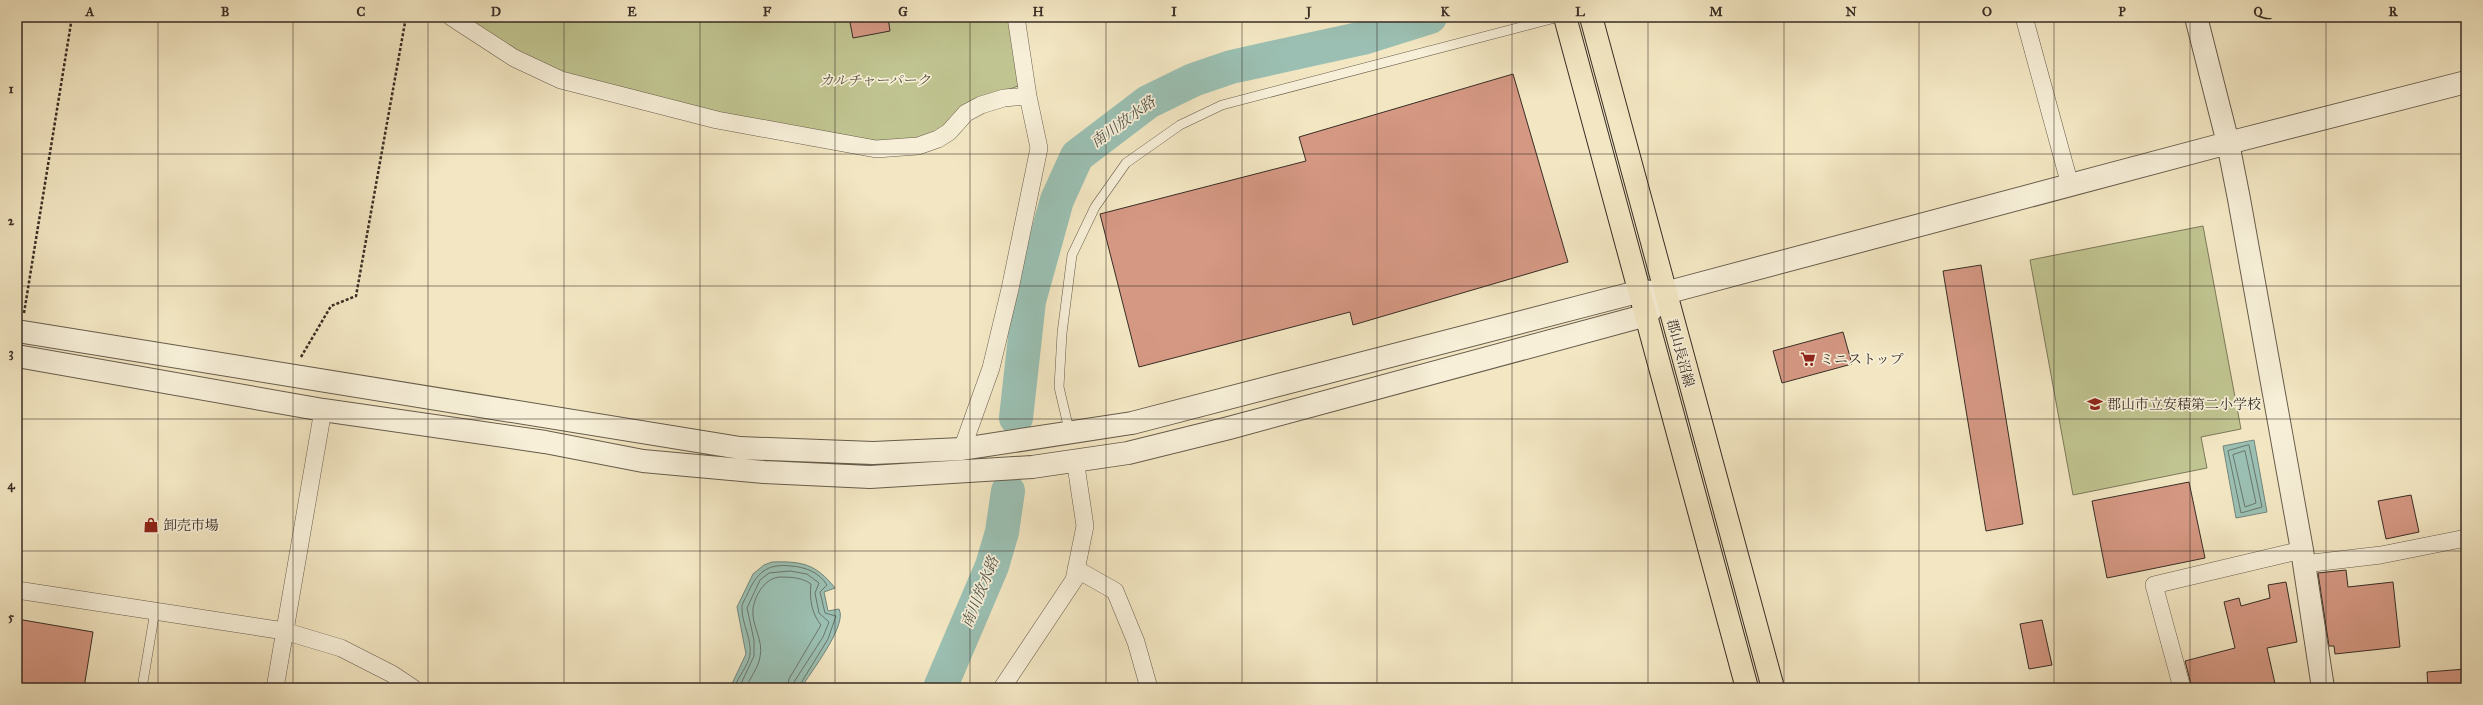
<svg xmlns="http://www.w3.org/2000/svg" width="2483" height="705" font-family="'IM FELL Great Primer','Noto Serif JP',serif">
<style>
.green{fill:#c0c490;stroke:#7c785a}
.water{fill:#9bc0b3;stroke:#73857a}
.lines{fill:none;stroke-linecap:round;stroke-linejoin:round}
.shore{stroke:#6a766c;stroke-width:1}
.river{stroke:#9bc0b3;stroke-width:34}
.building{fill:#d59883;stroke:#382d25}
.service-casing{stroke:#675c4c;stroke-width:10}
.minor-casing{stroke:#675c4c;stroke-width:18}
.tertiary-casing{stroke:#675c4c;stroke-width:24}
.primary-casing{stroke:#382d25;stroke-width:24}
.path{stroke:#382d25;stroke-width:2.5;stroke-dasharray:3 2;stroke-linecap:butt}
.service{stroke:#f7efd8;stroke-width:9}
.minor{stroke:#f7efd8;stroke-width:17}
.tertiary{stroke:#f7efd8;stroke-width:22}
.primary{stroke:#f3e7c3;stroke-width:22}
.grid{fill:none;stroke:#382d25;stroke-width:1;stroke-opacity:0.55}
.labels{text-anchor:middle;stroke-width:3.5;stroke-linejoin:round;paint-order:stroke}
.park-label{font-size:14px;font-style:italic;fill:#5a5340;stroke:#f7efd8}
.street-label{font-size:14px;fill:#382d25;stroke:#f7efd8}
.poi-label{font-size:14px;fill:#382d25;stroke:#f7efd8;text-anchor:start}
.water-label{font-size:15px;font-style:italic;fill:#515248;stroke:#f7efd8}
.neatline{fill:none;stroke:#382d25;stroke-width:1.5}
.grid-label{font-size:13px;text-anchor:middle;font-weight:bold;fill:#382d25}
</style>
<rect width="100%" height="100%" fill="#f3e7c3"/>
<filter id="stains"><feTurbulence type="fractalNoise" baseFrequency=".005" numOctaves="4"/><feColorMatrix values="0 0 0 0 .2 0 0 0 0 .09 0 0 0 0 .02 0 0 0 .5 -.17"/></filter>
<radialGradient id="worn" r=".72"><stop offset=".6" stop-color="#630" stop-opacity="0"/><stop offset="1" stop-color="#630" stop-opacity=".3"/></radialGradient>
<path class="green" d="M461 17H1022L1018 86 973 103 947 128 908 144 805 133 560 75 509 49Z
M2203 226 2241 429 2201 437 2207 468 2073 495 2030 260Z"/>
<path class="water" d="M2254 440 2267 512 2236 518 2223 446Z
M772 562C802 561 816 564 835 588L824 592 828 611 839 609C848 625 810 673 801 688H730L746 654 737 607 753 574 764 565Z"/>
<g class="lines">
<path class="shore" d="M2249 445 2262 507 2241 513 2228 451Z
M2245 451 2256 503 2245 507 2233 455Z
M734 688C738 677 748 666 750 655 752 639 742 624 742 609 741 605 745 599 747 595 756 574 766 563 791 566 805 567 819 572 827 585L820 592 825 613 836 616 828 639 798 688
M739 688 754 656V640L747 608 760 580 769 573 790 571 807 574 819 583 815 593 819 613 829 622 823 637 794 682 793 688
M746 688C750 677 758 669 760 657 764 640 751 625 753 609 755 594 766 577 781 577 792 577 803 578 811 584 809 599 812 614 821 625L789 679 787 688"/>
<path class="river" d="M1016 418 1029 301 1057 200 1077 156 1148 102 1193 80 1231 67 1363 38 1430 17
M940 688 992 566 1002 532 1008 491"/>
</g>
<path class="building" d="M849 17H888L890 31 853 38Z
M1513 74 1568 262 1353 325 1350 312 1139 367 1100 214 1306 161 1299 137Z
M1981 265 2023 524 1986 531 1943 271Z
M1843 332 1852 364 1782 383 1773 351Z
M2189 482 2205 558 2107 578 2092 501Z
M2411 495 2419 532 2386 539 2378 501Z
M2346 570 2348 587 2393 582 2400 647 2335 654 2334 646H2329L2318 573Z
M2286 582 2297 642 2267 648 2276 688H2192L2185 661 2235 648 2224 602 2239 598 2241 606 2270 598 2268 585Z
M17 619 93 632 84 688H17Z
M2042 620 2052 665 2029 669 2020 624Z
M2466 669V688H2428L2427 672Z"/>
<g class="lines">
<g class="service-casing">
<path id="service" d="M1070 434 1059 387 1062 333 1072 255 1095 207 1126 163 1180 125 1222 105 1559 17
M142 688 155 611"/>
</g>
<g class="minor-casing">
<path id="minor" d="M451 17 514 58 561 80 717 120 876 149 918 146 938 139 949 132 966 113 981 105 1004 98 1028 96 1039 148 1010 289 991 368 962 449
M1016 17 1028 96
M2024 17 2070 185
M2304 564 2381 555 2466 538
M1076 569 1115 591 1136 642 1149 688
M17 590 284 631 341 648 392 674 413 688
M275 688 323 410
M1002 688 1074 580 1085 526 1075 459
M2182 688 2154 585 2302 550"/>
</g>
<g class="tertiary-casing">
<path id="tertiary" d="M2196 17 2228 143 2239 199 2302 550 2323 688
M17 331 740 448 873 453 962 449 1132 423 1641 291 1665 293 2228 143 2466 82
M17 356 323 410 545 442 643 461 764 472 870 477 1032 467 1128 453 1229 428 1647 315 1658 302"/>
</g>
<g class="primary-casing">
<path id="primary" d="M1565 17 1747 688
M1591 17 1773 688"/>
</g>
<path class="path" d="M24 313 72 17
M301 357 331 306 356 296 406 17"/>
<use href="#service" class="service"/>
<use href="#minor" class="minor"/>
<use href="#tertiary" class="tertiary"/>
<use href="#primary" class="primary"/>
</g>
<path class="grid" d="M158 17V688M293 17V688M428 17V688M564 17V688M700 17V688M835 17V688M970 17V688M1106 17V688M1242 17V688M1377 17V688M1512 17V688M1648 17V688M1784 17V688M1919 17V688M2054 17V688M2190 17V688M2326 17V688M17 154H2466M17 286H2466M17 419H2466M17 551H2466"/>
<defs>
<g id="supermarket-bare" transform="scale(1.2)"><path d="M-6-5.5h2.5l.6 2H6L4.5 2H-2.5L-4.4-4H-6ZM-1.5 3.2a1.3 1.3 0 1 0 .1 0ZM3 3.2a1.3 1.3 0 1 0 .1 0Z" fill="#8f2418" stroke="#f7efd8" stroke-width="2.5" paint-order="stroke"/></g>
<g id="school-bare" transform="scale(1.2)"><path d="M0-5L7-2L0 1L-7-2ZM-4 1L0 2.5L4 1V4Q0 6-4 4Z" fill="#8f2418" stroke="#f7efd8" stroke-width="2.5" paint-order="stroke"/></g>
<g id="shop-bare" transform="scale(1.2)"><path d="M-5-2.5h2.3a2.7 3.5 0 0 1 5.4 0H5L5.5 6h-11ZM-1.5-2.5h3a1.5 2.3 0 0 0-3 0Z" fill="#8f2418" stroke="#f7efd8" stroke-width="2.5" paint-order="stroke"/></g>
</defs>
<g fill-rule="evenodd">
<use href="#supermarket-bare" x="1808" y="359"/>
<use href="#school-bare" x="2095" y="404"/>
<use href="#shop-bare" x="151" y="525"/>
</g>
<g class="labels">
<g class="park-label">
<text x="875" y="85">カルチャーパーク</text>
</g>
<g class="street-label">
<text transform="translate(1681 353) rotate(75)" y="5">郡山長沼線</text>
</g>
<g class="poi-label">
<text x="1820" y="364">ミニストップ</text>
<text x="2107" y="409">郡山市立安積第二小学校</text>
<text x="163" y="530">卸売市場</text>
</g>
<g class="water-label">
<text transform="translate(1123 122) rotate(-36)" y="5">南川放水路</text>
<text transform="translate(980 592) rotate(-68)" y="5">南川放水路</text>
</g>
</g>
<rect width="2483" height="705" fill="none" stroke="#f3e7c3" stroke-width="44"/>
<rect x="22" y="22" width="2439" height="661" class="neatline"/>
<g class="grid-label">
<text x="90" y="16">A</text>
<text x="225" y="16">B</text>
<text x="361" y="16">C</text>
<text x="496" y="16">D</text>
<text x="632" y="16">E</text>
<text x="767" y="16">F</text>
<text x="903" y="16">G</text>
<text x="1038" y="16">H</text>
<text x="1174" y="16">I</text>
<text x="1309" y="16">J</text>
<text x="1445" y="16">K</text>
<text x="1580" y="16">L</text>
<text x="1716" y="16">M</text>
<text x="1851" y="16">N</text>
<text x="1987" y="16">O</text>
<text x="2122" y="16">P</text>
<text x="2258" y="16">Q</text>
<text x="2393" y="16">R</text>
<text x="11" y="93">1</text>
<text x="11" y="225">2</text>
<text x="11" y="357">3</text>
<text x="11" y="489">4</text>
<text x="11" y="621">5</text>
</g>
<rect width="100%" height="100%" filter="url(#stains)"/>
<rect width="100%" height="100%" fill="url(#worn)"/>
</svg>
